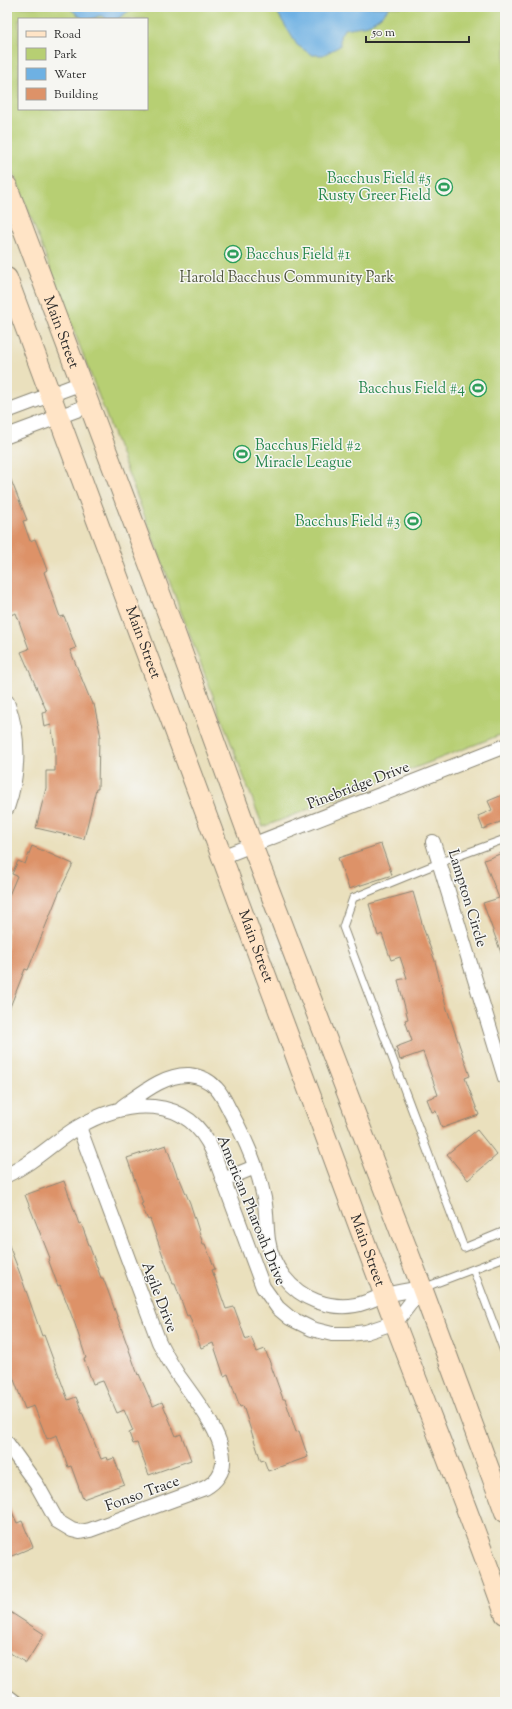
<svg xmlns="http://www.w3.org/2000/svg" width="512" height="1709" font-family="'Sorts Mill Goudy',serif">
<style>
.green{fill:#b7cf73;stroke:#717d4f;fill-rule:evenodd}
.water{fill:#6eb1e3;stroke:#4c6e87}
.building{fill:#dd9268}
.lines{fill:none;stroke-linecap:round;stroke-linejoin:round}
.lane-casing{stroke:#8a8674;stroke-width:9}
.street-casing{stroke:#8a8674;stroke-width:16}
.secondary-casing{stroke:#8a8674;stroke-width:22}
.lane{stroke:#fff;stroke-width:7}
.street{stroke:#fff;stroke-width:14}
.secondary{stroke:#ffe4c6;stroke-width:20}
.labels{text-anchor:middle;stroke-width:3;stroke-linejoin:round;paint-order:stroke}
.leisure-label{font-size:15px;fill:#27864d;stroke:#f6f6f2;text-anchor:end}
.park-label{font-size:15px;fill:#4e543d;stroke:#f6f6f2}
.street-label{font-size:15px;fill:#2b2b2b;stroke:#f6f6f2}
</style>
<rect width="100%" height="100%" fill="#f6f6f2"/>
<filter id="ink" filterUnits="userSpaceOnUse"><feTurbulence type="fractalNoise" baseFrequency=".025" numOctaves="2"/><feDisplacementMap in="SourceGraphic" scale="8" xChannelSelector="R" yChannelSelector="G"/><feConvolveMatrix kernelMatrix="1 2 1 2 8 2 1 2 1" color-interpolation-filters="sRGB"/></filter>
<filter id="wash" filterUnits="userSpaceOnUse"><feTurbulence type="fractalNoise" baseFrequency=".012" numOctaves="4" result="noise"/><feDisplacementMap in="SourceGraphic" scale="16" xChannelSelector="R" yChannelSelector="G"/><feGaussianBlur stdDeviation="0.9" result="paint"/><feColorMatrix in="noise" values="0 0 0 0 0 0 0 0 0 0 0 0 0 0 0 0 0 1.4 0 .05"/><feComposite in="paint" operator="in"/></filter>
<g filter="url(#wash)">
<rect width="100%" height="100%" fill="#eae0bd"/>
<path class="green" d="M7 7H505V733L263 827 7 155ZM19 19H147V109H19Z"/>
<path class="water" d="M68 7H135L117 19H107L103 16H98L93 19H83Z
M249 7H390L380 17 368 25 344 29 340 36V46L323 55H312L297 45 277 12 265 7Z"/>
<g id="blocks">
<path class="building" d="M7 470 27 520 23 521 30 541 35 539 47 570 44 572 60 617 64 616 76 648 70 650 92 704H94L101 737H99L98 789H96L84 839 36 828 46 788V771H55V748L51 725 44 727 42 713 47 712 21 652 29 649 16 613 7 616Z
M505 794V820L483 829 478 816 492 810 488 801Z
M381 844 392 875 349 889 338 858Z
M32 846 73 864 58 895 28 970 25 969 8 1012 7 900 17 876 12 874 18 861 25 864Z
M505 852V961H504L483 903 499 898 484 860Z
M413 892 424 930 435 961 446 1006 470 1076 465 1078 479 1115 442 1128 436 1111 432 1112 427 1099 438 1095 423 1052 400 1060 396 1047 412 1041 405 1020 408 1019 398 980 407 978 400 957 391 960 382 934 378 936 369 904Z
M477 1130 497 1155 468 1180 447 1154Z
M166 1145 178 1178 179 1177 190 1203 203 1244H205L215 1269 212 1270 226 1309 234 1307 246 1340 251 1337 257 1352 265 1349 283 1399H285L296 1432 299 1431 308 1457 268 1471 264 1460 261 1461 243 1406 240 1407 228 1374 224 1376 213 1343 201 1348 189 1315 187 1316 175 1284H173L150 1219 148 1220 141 1204 143 1203 127 1158Z
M64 1181 79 1224 81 1223 101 1278H103L108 1291 138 1375 139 1374 153 1406 162 1402 176 1436 181 1434 191 1460 149 1475 137 1443 133 1444 129 1433 133 1431 124 1410 117 1413 103 1381 93 1384 84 1359 86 1358 75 1324 60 1285 58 1286 48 1259 50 1258 25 1195Z
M7 1243H8L19 1271 42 1336 44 1335 68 1400 76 1397 101 1459 107 1457 108 1460 114 1458 124 1484 83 1499 71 1466 68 1467 57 1435 47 1439 34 1406 25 1409 7 1361Z
M7 1501 17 1523 22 1521 33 1547 7 1558Z
M7 1610 44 1634 26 1663 7 1651Z"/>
</g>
</g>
<g filter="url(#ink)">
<use href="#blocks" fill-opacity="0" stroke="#8a8674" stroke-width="1"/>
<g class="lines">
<g class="lane-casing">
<path id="lane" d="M505 839 439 863 353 898 343 927 464 1248 505 1231
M473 1269 505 1354
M423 1288 505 1257"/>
</g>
<g class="street-casing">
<path id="street" d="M7 411 82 383
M7 436 90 405
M7 702C20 736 19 774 7 808
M433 842 505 1078
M224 856 505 746
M122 1107C141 1094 164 1074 189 1075 199 1076 209 1080 216 1088 222 1094 226 1103 230 1111 245 1138 258 1167 264 1198 267 1212 266 1226 268 1240 272 1267 290 1291 316 1301 332 1307 350 1308 366 1302 373 1300 379 1296 386 1295 398 1292 410 1290 422 1288
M7 1175C34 1163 53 1142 78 1127 126 1099 187 1093 213 1152L263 1287 278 1308 290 1318 312 1329 332 1334H349L366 1332 396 1322 422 1288
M223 1180 255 1167
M7 1443 37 1485 57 1521 72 1530 80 1532 90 1530 205 1488C216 1482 224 1472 223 1458 222 1432 192 1395 178 1375 171 1364 165 1354 159 1342L79 1127
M7 1696 15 1702"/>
</g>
<g class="secondary-casing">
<g id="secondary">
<path id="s1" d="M7 186 172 625 252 845 422 1288 505 1512"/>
<path id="s2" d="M7 278C135 618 262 958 386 1299 425 1404 468 1508 505 1614"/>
</g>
</g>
<use href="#lane" class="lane"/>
<use href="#street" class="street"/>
<use href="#secondary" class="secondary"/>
</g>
</g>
<defs>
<g id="stadium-ring" transform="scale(0.9)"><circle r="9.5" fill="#f6f6f2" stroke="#2e9e5b" stroke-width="1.5"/><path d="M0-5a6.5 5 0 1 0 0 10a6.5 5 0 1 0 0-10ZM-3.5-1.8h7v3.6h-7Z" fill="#2e9e5b"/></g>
</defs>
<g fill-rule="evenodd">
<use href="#stadium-ring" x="444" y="187"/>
<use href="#stadium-ring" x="233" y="254"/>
<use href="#stadium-ring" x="478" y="388"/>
<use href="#stadium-ring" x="242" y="454"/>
<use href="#stadium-ring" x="413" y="521"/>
</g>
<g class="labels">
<g class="leisure-label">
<text x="431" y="183">Bacchus Field #5<tspan x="431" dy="17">Rusty Greer Field</tspan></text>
<text x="246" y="259" text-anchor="start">Bacchus Field #1</text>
<text x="465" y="393">Bacchus Field #4</text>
<text x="255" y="450" text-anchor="start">Bacchus Field #2<tspan x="255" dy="17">Miracle League</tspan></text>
<text x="400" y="526">Bacchus Field #3</text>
</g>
<g class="park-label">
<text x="287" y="282">Harold Bacchus Community Park</text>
</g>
<g class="street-label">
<text dy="5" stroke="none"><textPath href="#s1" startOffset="156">Main Street</textPath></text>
<text dy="5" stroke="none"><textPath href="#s2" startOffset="389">Main Street</textPath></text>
<text transform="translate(358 785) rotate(-21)" y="5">Pinebridge Drive</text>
<text transform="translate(468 898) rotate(73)" y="5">Lampton Circle</text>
<text dy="5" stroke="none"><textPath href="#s2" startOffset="713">Main Street</textPath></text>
<text transform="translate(252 1210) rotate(68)" y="5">American Pharoah Drive</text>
<text dy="5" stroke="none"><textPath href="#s2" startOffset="1037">Main Street</textPath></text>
<text transform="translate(160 1297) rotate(69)" y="5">Agile Drive</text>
<text transform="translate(142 1493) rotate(-20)" y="5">Fonso Trace</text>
</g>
</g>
<rect width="512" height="1709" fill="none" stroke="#f6f6f2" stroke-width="24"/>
<rect x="18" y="18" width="130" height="92" fill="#f6f6f2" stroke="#a5a5a2"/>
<rect x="26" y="31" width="20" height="6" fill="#ffe4c6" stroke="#a5a5a2"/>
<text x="54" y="38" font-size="12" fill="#2b2b2b">Road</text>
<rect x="26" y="48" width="20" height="12" fill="#b7cf73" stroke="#a5a5a2"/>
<text x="54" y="58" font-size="12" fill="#2b2b2b">Park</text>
<rect x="26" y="68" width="20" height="12" fill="#6eb1e3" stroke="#a5a5a2"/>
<text x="54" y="78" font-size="12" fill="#2b2b2b">Water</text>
<rect x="26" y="88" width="20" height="12" fill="#dd9268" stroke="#a5a5a2"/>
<text x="54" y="98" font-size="12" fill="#2b2b2b">Building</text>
<path d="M366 36v6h103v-6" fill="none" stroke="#2b2b2b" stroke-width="2"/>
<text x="372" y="36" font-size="12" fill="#2b2b2b" stroke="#f6f6f2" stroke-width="3" paint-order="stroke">50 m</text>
</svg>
